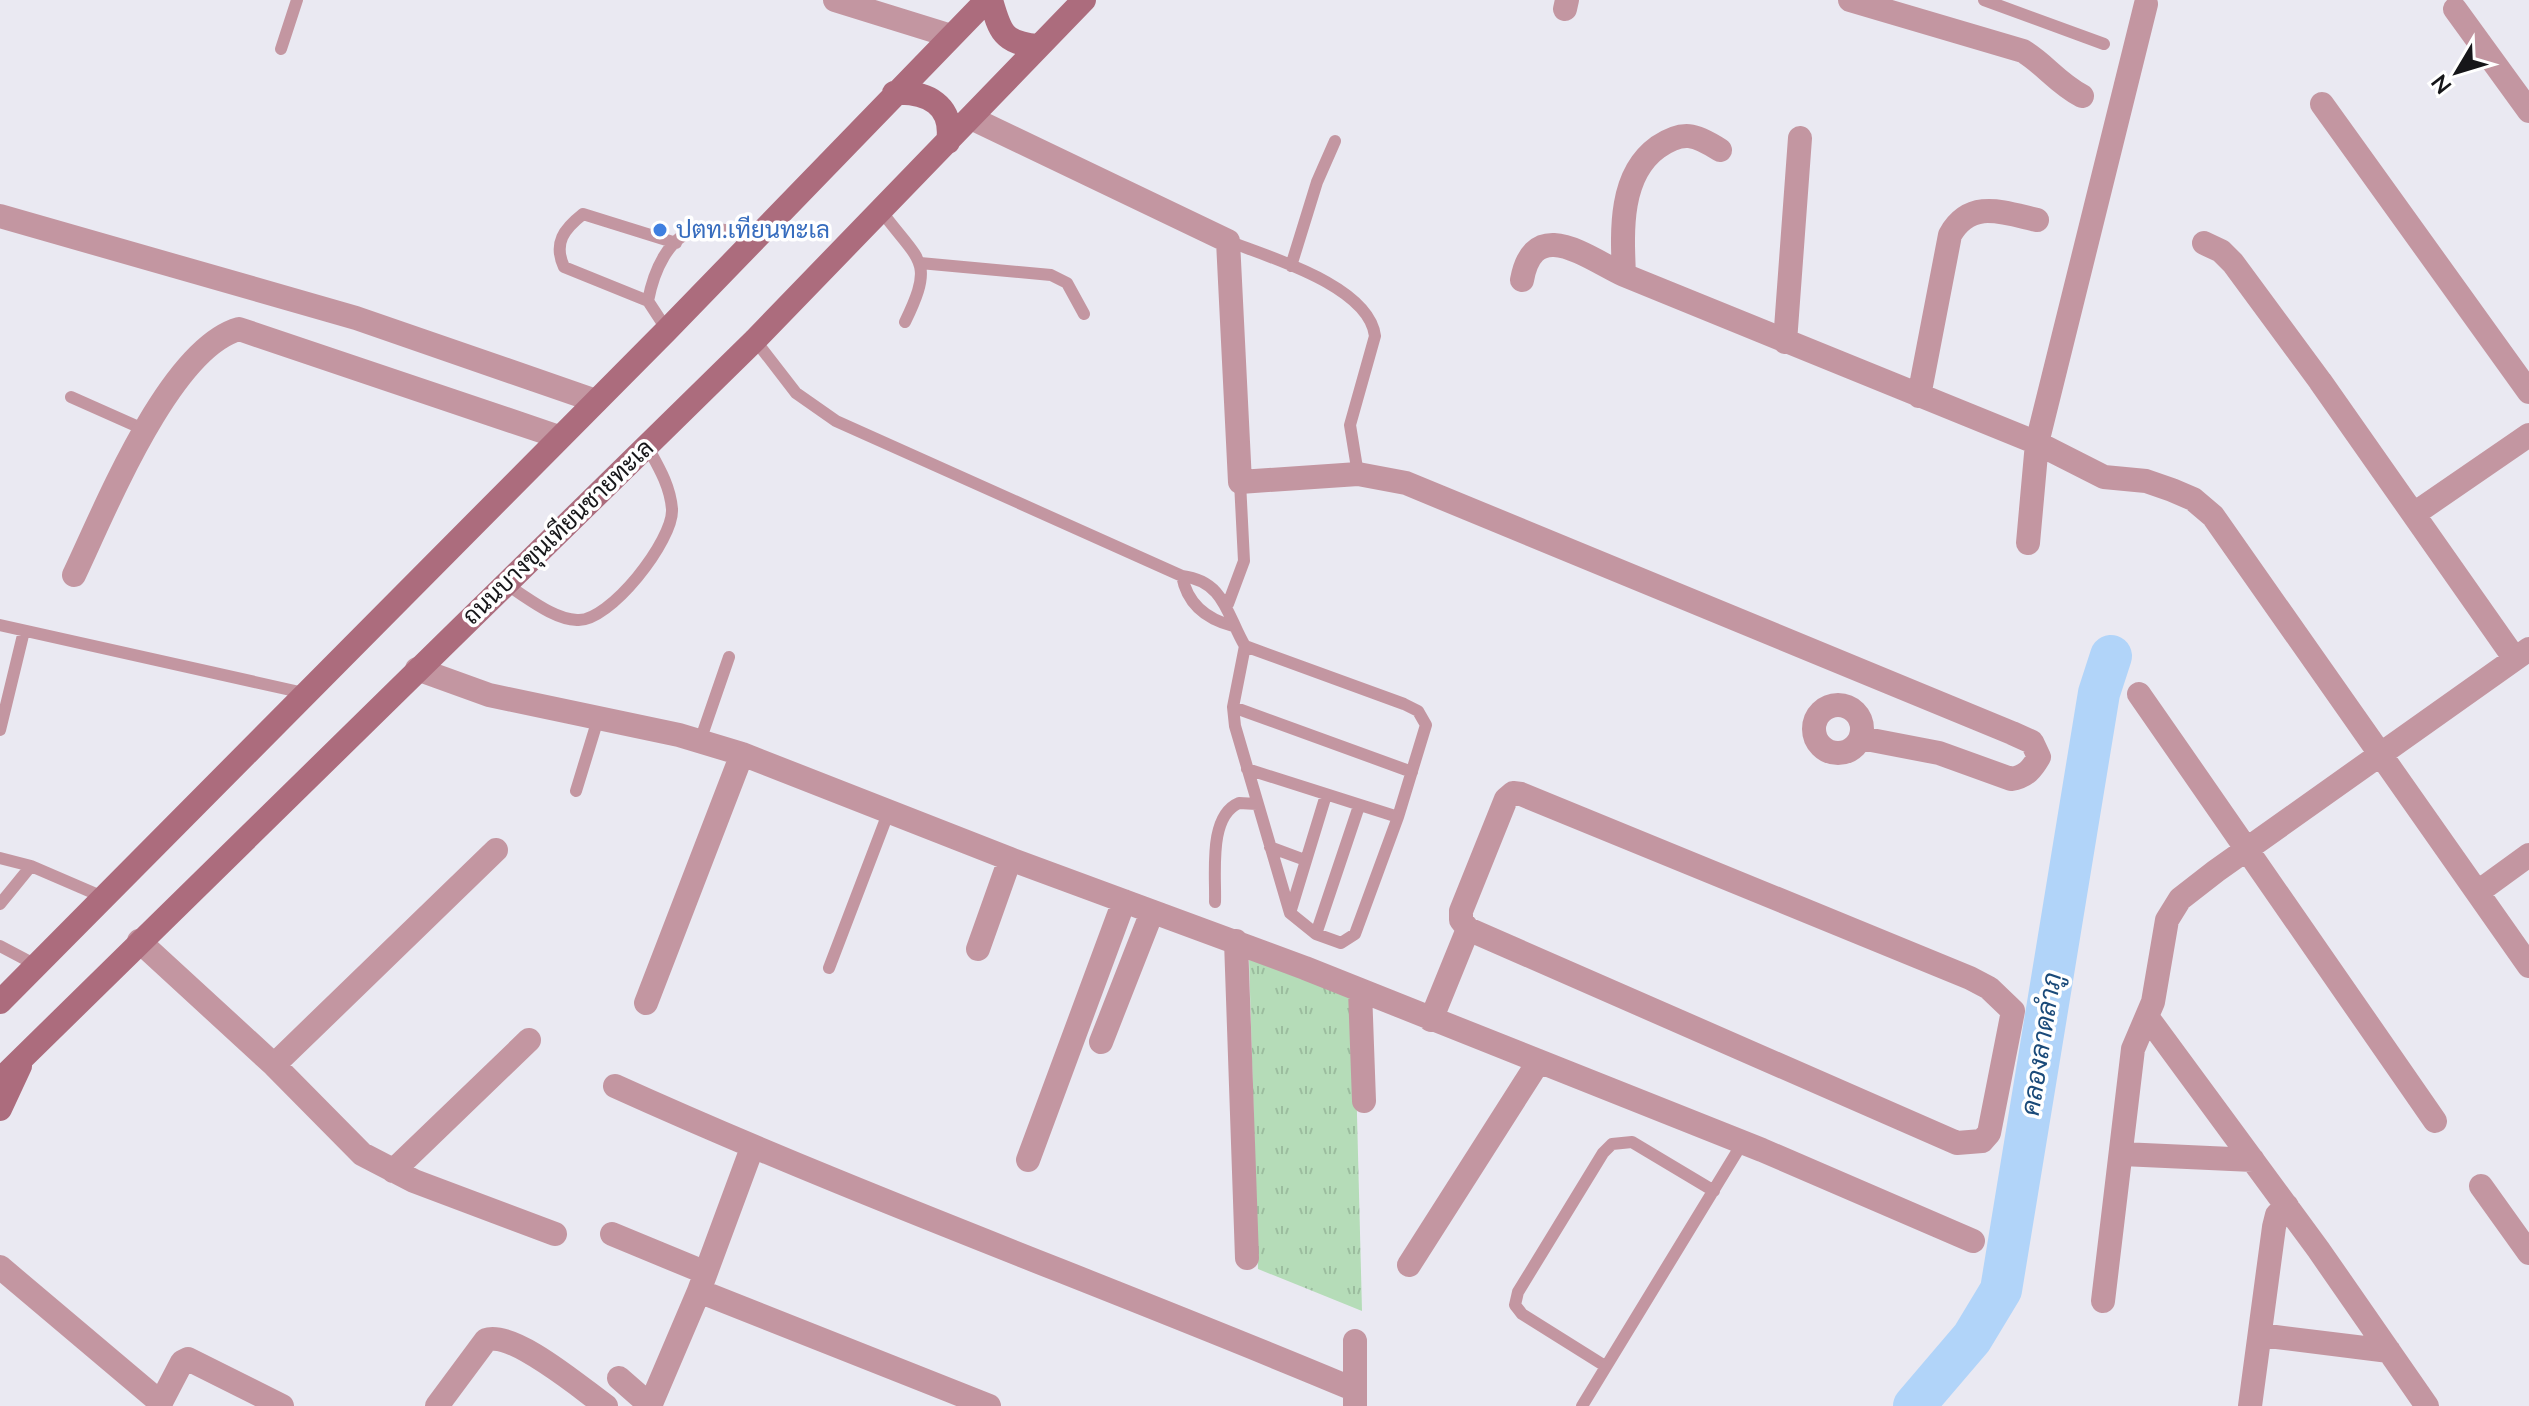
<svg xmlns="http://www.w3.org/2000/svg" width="2529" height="1406" font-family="Lato,Sarabun,sans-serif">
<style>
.grass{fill:url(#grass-tufts)}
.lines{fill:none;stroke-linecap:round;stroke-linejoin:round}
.river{stroke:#b1d4f9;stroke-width:42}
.service{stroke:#c396a1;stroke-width:12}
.minor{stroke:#c396a1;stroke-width:24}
.secondary{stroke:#ac6c7d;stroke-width:24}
.shop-dot{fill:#3f7fe0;stroke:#fff;stroke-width:3}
.labels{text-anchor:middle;stroke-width:7;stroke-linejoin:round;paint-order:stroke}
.shop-label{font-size:24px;fill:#366cbe;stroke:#fff;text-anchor:start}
.street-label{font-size:24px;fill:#161619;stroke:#fff}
.water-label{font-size:26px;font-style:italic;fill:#1a4a79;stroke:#fff}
</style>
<defs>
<pattern id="grass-tufts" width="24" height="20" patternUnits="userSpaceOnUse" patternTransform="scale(2)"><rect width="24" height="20" fill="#b5dcb8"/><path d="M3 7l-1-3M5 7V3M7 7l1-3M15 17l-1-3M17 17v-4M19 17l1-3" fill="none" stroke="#9bbc9e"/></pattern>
</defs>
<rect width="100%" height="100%" fill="#eae9f2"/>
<path class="grass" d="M1249 957 1354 997 1362 1311 1258 1269Z"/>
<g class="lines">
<path class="river" d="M1914 1406 1972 1338 2001 1290 2099 693 2111 656"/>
<path class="service" d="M1984 0 2104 44
M281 49 297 0
M882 212C920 263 935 260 905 322
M1228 241C1269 257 1369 286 1375 336L1350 425 1358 474
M920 263 1051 275 1067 283 1084 314
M1291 266 1317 182 1335 141
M648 301 564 267C553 243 564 229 583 214L676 243
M667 330 648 301C653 274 668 233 701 229 719 227 741 233 758 234
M755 340 796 393 836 421 1182 576C1225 581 1227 616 1245 646L1233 707 1235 726 1290 913 1316 934 1341 943 1355 934 1398 817
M71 397 143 429
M1182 576C1187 603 1206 619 1233 626
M505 584C526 596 552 619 577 620 609 623 674 540 672 509 670 485 658 466 647 446
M1228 604 1244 561 1240 482
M0 625 304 693
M1245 646 1404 704 1418 711 1426 725 1398 817 1247 769
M1233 707 1412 772
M0 730 24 631
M700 741 729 657
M576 791 598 719
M1270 847 1305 860
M0 858 31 866
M1215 902C1216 874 1208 816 1239 803L1257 804
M0 904 31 866 103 897
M1290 913 1326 795
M1316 934 1359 806
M0 946 36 965
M829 968 889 811
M1605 1366 1522 1314 1515 1305 1518 1292 1603 1153 1612 1144 1632 1142 1714 1191
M1582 1406 1743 1142"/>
<path class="minor" d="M835 0 951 36
M1850 0 2023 51C2046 65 2056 82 2082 96
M1565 9 1567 0
M2455 9 2529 111
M2322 104 2529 392
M971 118 1228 241 1240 482 1358 474 1406 483 2012 733 2032 742 2039 757C2032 769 2026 777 2011 779L1939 753 1861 738
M1720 150C1695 134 1683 130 1658 147 1619 175 1622 231 1624 275L2037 443 2104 477 2146 481 2172 490 2193 499 2213 516 2529 966
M0 216 356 318 596 401
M2204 243 2221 251 2233 263 2320 381 2515 659
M1522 280C1534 215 1586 257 1624 275
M1785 342 1800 138
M1919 396 1950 235C1970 199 2002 212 2037 220
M2414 514 2529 435
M2028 543 2037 443 2146 4
M74 575C105 510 169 349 239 329L559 437
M417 669 489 695 679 735 742 754 1010 859 1305 968 1762 1150 1973 1241
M2139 694 2435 1121
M1814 729a24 24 0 1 1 48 0a24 24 0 1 1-48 0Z
M2478 892 2529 855
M139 941 274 1065 362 1154 414 1181 555 1234
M1236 941 1247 1258
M978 949 1010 859
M1360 990 1364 1101
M646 1003 742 754
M2148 1018 2318 1249 2427 1406
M1431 1020 1468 929 1461 920V911L1506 799 1513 793 1521 794 1970 978 1989 988 2013 1011 1989 1133 1982 1141 1957 1143 1468 929
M1101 1042 1152 912
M274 1065 496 850
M615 1086C858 1196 1108 1286 1353 1389
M2122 1154 2253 1160
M1028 1160 1124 901
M393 1171 529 1040
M2481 1186 2529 1253
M612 1234 704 1272
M1409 1265 1539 1061
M0 1267 161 1403
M699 1291 989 1406
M2103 1301 2133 1049 2153 1002 2167 920 2180 899 2216 871 2529 649
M2260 1335 2389 1351
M1355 1341V1406
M619 1378 651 1406
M159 1406 182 1362 188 1359 282 1406
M437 1406 486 1340C513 1330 582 1389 606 1406
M650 1406 699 1291 752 1148
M2250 1406 2274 1227 2277 1215 2287 1206"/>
<path class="secondary" d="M991 0C1000 32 1003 43 1038 46
M894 93C927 91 954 105 948 142
M0 1002 667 330 987 0
M0 1080 755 340 1084 0
M0 1109 20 1066"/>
</g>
<circle class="shop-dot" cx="660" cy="230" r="8"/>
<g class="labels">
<g class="shop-label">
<text x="676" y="238">ปตท.เทียนทะเล</text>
</g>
<g class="street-label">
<text transform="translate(558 532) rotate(-44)" y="8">ถนนบางขุนเทียนชายทะเล</text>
</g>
<g class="water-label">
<text transform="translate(2041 1044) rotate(-81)" y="9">คลองลาดลำภู</text>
</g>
</g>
<g transform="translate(2457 72) rotate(232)" stroke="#ffffff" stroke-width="6" paint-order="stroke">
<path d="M0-6L14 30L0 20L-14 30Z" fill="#161619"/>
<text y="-12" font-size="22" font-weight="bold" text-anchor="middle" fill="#161619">N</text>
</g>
</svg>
